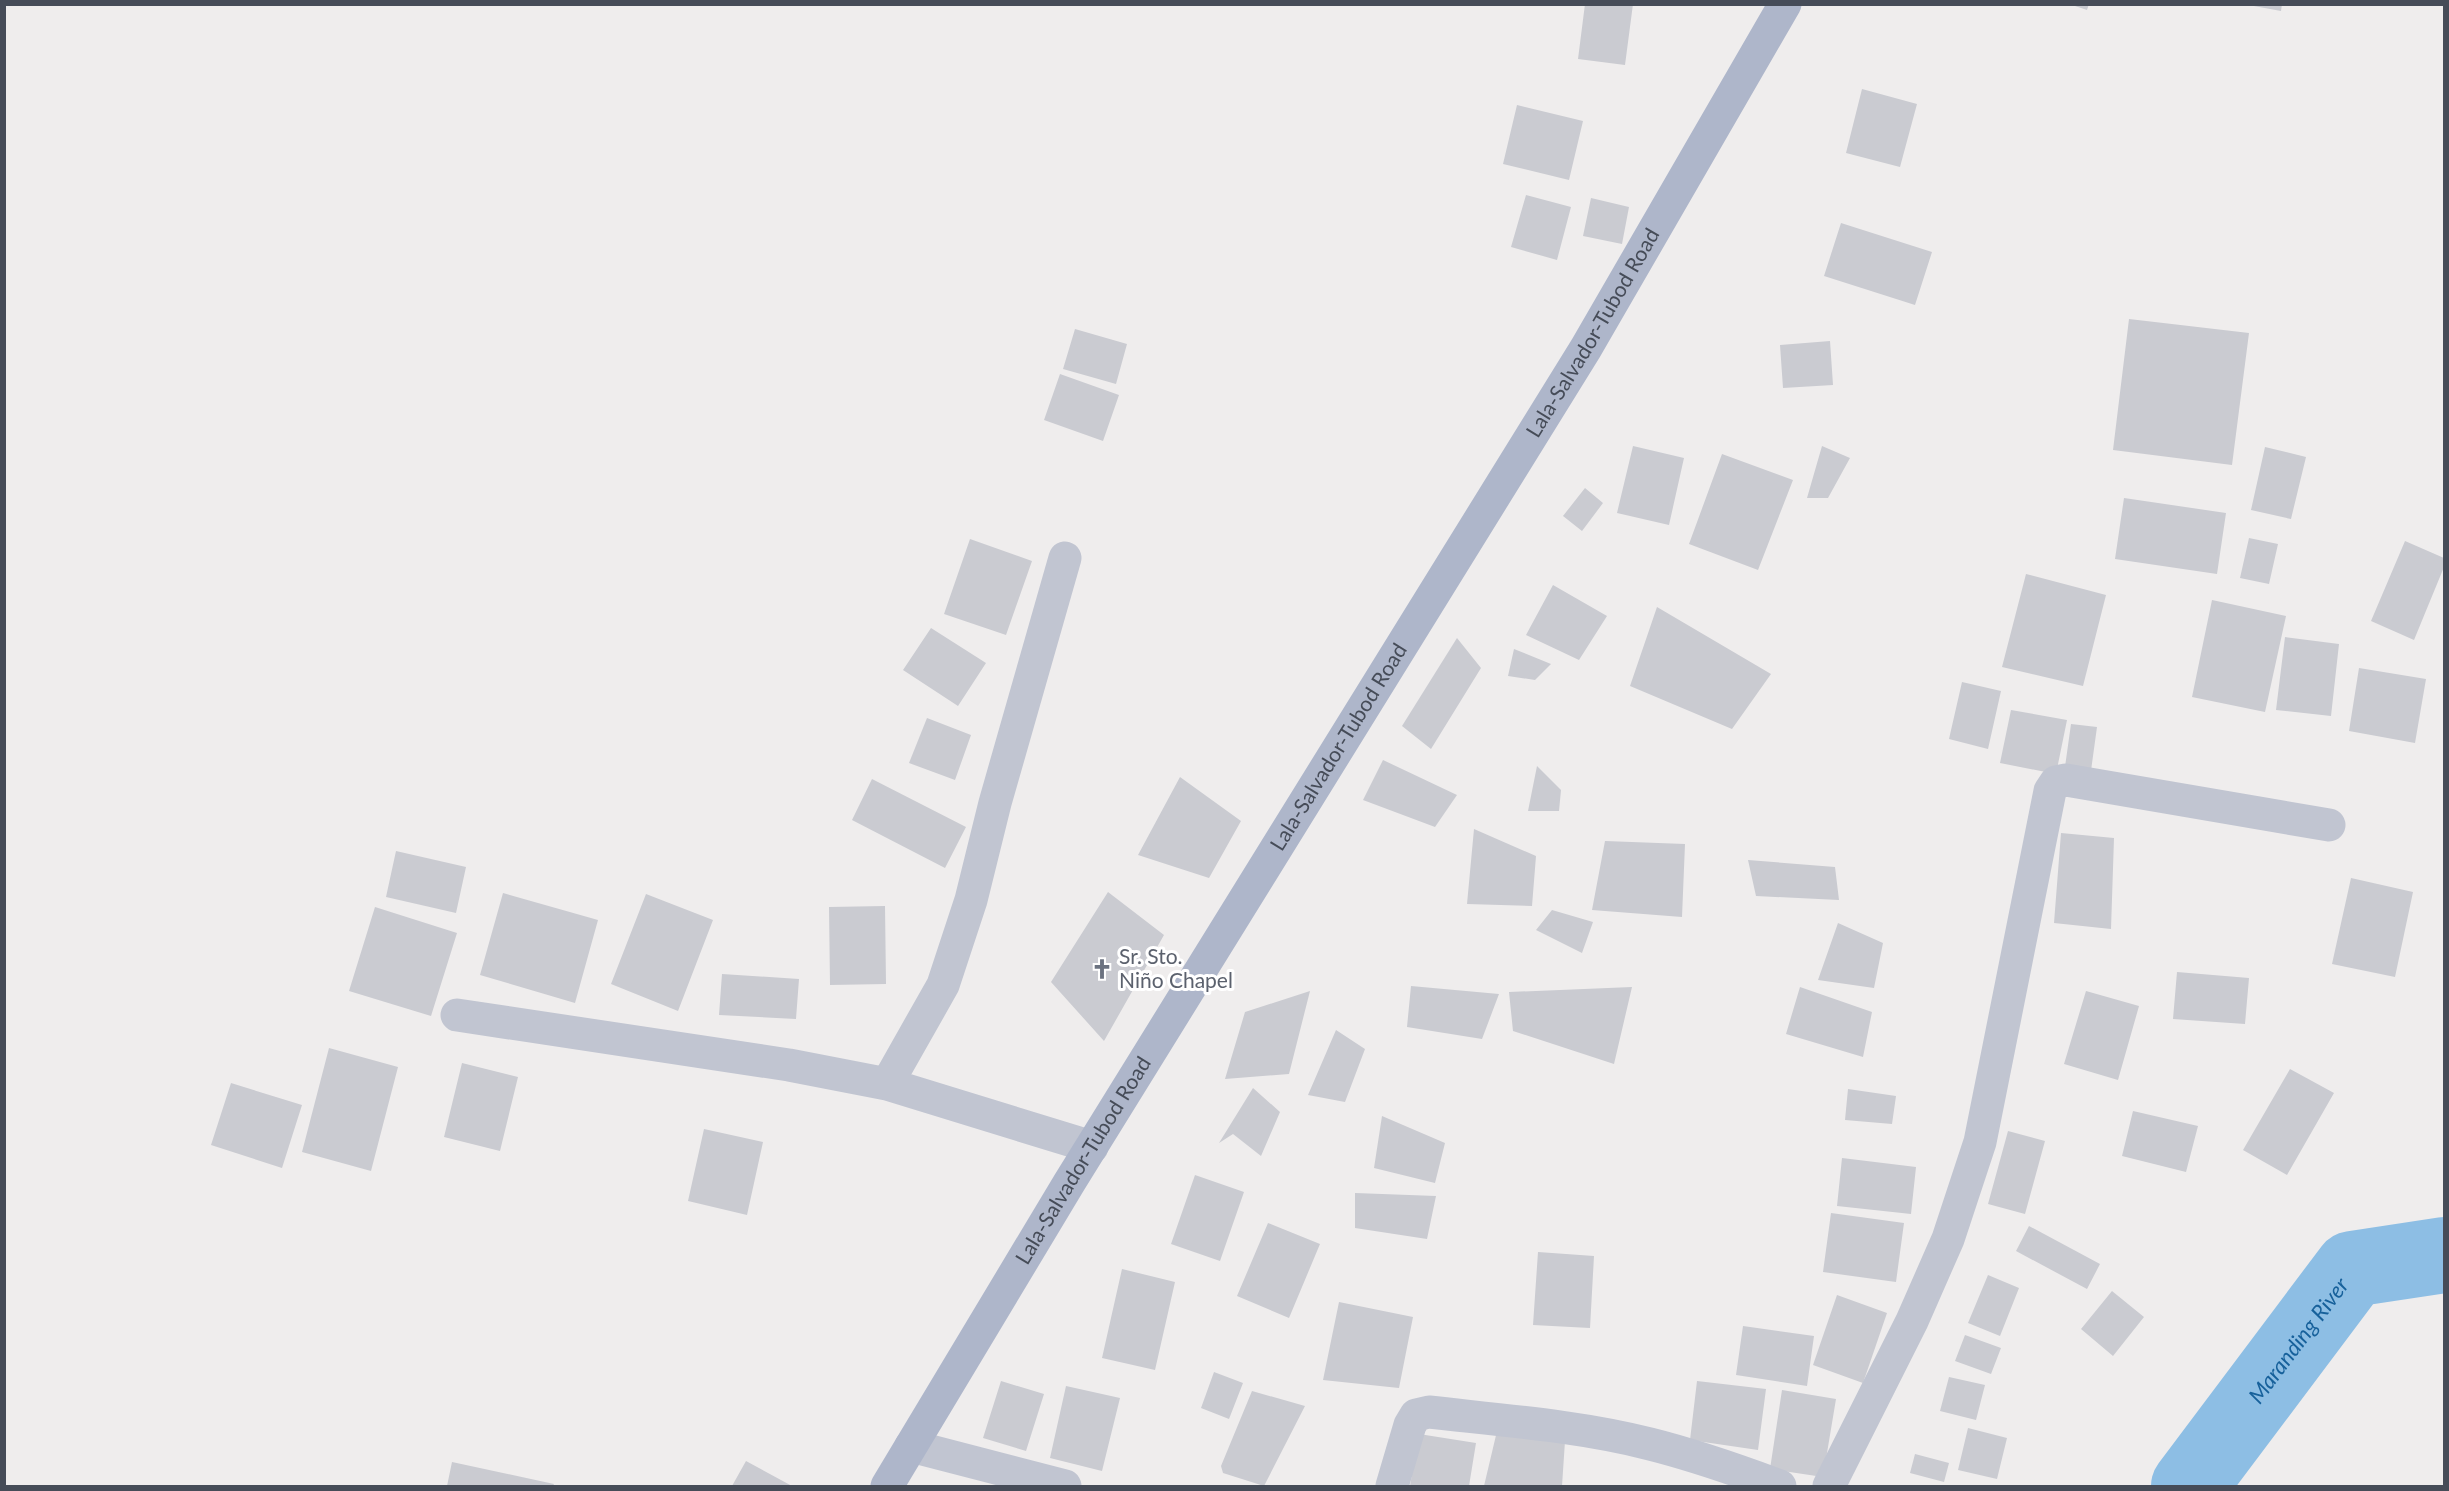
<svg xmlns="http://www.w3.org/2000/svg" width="2449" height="1491" font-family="Lato,sans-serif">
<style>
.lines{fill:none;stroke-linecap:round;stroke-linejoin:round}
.river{stroke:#8dbee4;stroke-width:76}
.building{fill:#cacbd1}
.minor{stroke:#c1c5d1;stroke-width:33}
.primary{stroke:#aeb6ca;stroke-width:33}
.labels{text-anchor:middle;stroke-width:6;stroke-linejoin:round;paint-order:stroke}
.street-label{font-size:21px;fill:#464c58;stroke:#fff}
.worship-label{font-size:21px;fill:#5b616d;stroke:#fff;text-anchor:start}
.water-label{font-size:22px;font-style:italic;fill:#17619b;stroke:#fff}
</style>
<rect width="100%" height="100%" fill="#efeded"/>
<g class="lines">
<path class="river" id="s1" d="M2189 1486 2352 1269 2444 1255"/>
</g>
<path class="building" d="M1585 4H1633L1625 65 1578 59Z
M2069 4H2089L2087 10Z
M2243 4H2282L2281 11Z
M1862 89 1917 104 1900 167 1846 153Z
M1517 105 1583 121 1569 180 1503 164Z
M1526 195 1571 207 1557 260 1511 247Z
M1591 198 1629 207 1622 244 1583 236Z
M1841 223 1932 252 1915 305 1824 276Z
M2129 319 2249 333 2232 465 2113 450Z
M1075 329 1127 344 1116 384 1063 369Z
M1830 341 1833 385 1783 388 1780 345Z
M1060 374 1119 395 1103 441 1044 420Z
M1633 446 1684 458 1669 525 1617 513Z
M1822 446 1850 458 1828 498H1807Z
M2265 447 2306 457 2291 519 2251 510Z
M1722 454 1793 480 1758 570 1689 544Z
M1585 488 1603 503 1582 531 1563 516Z
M2124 498 2226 513 2217 574 2115 559Z
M2249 538 2278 544 2269 584 2240 578Z
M970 539 1032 561 1006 635 944 614Z
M2405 541 2444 558V567L2414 640 2371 621Z
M2026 574 2106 595 2083 686 2002 667Z
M1553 585 1607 616 1579 660 1526 635Z
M2212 600 2286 616 2265 712 2192 697Z
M1657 607 1771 674 1732 729 1630 686Z
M931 628 986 663 958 706 903 670Z
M2285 637 2339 644 2331 716 2276 710Z
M1457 638 1481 668 1431 749 1402 726Z
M1514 649 1551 664 1535 680 1508 676Z
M2359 668 2426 679 2415 743 2349 731Z
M1962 682 2001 691 1988 749 1949 739Z
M2011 710 2067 720 2056 774 2000 763Z
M927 718 971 735 955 780 909 763Z
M2071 724 2097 727 2090 778 2064 774Z
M1383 760 1457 795 1435 827 1363 800Z
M1537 766 1561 790 1559 811H1528Z
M1180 777 1241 821 1209 878 1138 855Z
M872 779 966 827 945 868 852 820Z
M1474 829 1536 856 1532 906 1467 904Z
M2061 833 2114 838 2111 929 2054 923Z
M1605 841 1685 844 1682 917 1592 910Z
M396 851 466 867 456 913 386 897Z
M1748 860 1835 867 1839 900 1756 896Z
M2351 878 2413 892 2395 977 2332 964Z
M1108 892 1164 935 1104 1041 1051 982Z
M503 893 598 920 575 1003 480 975Z
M646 894 713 920 678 1011 611 984Z
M885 906 886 984 830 985 829 907Z
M375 907 457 933 431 1016 349 991Z
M1552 910 1593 922 1582 953 1536 930Z
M1838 923 1883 943 1874 988 1818 980Z
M2177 972 2249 978 2245 1024 2173 1019Z
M722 974 799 979 796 1019 719 1015Z
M1411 986 1499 994 1482 1039 1407 1027Z
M1632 987 1614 1064 1513 1031 1509 992Z
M1800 987 1872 1012 1863 1057 1786 1034Z
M1310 991 1289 1074 1225 1079 1245 1012Z
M2086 991 2139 1006 2118 1080 2064 1064Z
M1336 1030 1365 1049 1345 1102 1308 1095Z
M329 1048 398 1067 371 1171 302 1152Z
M462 1063 518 1077 500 1151 444 1137Z
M2290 1069 2334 1093 2287 1175 2243 1150Z
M231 1083 302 1105 282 1168 211 1145Z
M1253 1088 1280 1112 1261 1156 1233 1134 1219 1143Z
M1848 1089 1896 1096 1892 1124 1845 1120Z
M2133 1111 2198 1126 2186 1172 2122 1156Z
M1382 1116 1445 1143 1435 1183 1374 1168Z
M704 1129 763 1142 747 1215 688 1201Z
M2008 1131 2045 1141 2025 1214 1988 1204Z
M1842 1158 1916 1167 1911 1214 1837 1206Z
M1195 1175 1244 1192 1220 1261 1171 1244Z
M1355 1193 1436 1196 1427 1239 1355 1228Z
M1831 1213 1904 1223 1896 1282 1823 1272Z
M1268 1223 1320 1244 1289 1318 1237 1296Z
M2029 1226 2100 1264 2087 1289 2016 1251Z
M1538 1252 1594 1256 1590 1328 1533 1325Z
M1122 1269 1175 1282 1155 1370 1102 1358Z
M1988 1275 2019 1288 2000 1336 1968 1323Z
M2112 1291 2144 1317 2113 1356 2081 1329Z
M1837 1295 1887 1313 1863 1383 1813 1365Z
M1339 1302 1413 1317 1399 1388 1323 1380Z
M1743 1326 1814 1336 1807 1386 1736 1375Z
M1965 1335 2001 1348 1991 1374 1955 1361Z
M1214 1372 1243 1383 1229 1419 1201 1408Z
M1949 1377 1985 1385 1976 1420 1940 1411Z
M1001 1381 1044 1394 1026 1451 983 1438Z
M1697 1381 1766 1389 1758 1450 1690 1440Z
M1066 1386 1120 1398 1102 1471 1050 1458Z
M1782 1390 1836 1399 1823 1477 1770 1469Z
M1252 1391 1305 1406 1264 1486 1223 1473 1221 1466Z
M1968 1428 2007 1438 1997 1479 1958 1470Z
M1497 1431 1565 1441 1562 1486H1484Z
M1419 1434 1476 1443 1469 1486H1410Z
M1915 1454 1949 1463 1944 1482 1910 1473Z
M746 1461 792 1486H732Z
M452 1462 554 1484 553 1486H447Z"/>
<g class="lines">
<path class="minor" d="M457 1015 789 1065 887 1084 1092 1147
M887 1084 943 985 971 900 995 803 1065 558
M911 1446 1065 1486
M1392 1486 1410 1425 1416 1415 1429 1412C1500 1420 1580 1426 1650 1444 1694 1455 1737 1470 1780 1486
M1829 1486 1912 1321 1948 1239 1980 1142 2050 791 2056 782 2066 780 2329 825"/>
<path class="primary" id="s2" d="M887 1486 1069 1183 1586 348 1785 4"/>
</g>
<defs>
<g id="church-bare" transform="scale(1.62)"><path d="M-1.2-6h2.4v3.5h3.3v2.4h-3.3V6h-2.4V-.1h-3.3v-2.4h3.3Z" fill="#6b7280" stroke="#fff" stroke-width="2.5" paint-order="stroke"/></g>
</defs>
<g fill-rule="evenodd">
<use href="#church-bare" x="1102" y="969"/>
</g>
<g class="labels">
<g class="street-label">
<text dy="7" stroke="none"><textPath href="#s2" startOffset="1352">Lala-Salvador-Tubod Road</textPath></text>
<text dy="7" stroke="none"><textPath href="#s2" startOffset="866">Lala-Salvador-Tubod Road</textPath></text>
<text dy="7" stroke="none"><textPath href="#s2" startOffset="380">Lala-Salvador-Tubod Road</textPath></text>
</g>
<g class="worship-label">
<text x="1119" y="964">Sr. Sto.<tspan x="1119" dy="24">Niño Chapel</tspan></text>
</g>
<g class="water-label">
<text dy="8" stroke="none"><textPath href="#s1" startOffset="182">Maranding River</textPath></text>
</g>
</g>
<rect width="2449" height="1491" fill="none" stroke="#464c58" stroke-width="12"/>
</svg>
